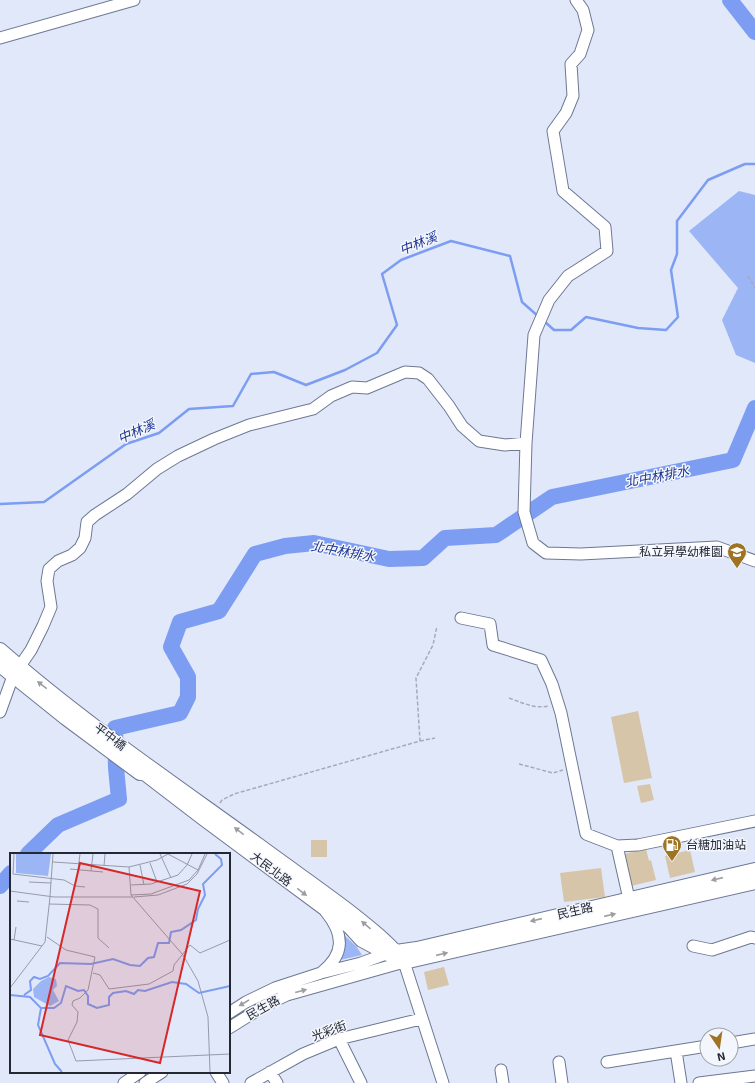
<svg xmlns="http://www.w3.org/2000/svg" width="755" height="1083" font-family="'Exo 2','Noto Sans TC',sans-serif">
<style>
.green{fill:#9bb5f5}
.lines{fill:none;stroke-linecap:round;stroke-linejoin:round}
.stream{stroke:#7c9df2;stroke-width:2.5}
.river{stroke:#7c9df2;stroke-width:16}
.building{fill:#d7c5a9}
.minor-casing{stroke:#6d7893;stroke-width:13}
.major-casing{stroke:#6d7893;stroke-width:16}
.path{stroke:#a5abbb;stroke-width:1.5;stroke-dasharray:4 2;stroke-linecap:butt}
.minor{stroke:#fff;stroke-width:11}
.major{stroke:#fff;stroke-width:14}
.oneway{fill:#9c9ea3}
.labels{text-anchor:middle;stroke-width:3;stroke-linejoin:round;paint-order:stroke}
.poi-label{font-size:12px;fill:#242833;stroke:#f3f6fc;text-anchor:end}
.street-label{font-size:12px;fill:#242833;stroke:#f3f6fc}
.water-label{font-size:13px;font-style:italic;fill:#1b3392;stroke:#f3f6fc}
.inset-river{fill:none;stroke:#7c9df2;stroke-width:2}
.inset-road{fill:none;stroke:#959baa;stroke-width:1}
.view{fill:#d62828;fill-opacity:0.15;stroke:#d62828;stroke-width:2}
.inset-edge{fill:none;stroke:#242833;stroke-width:2}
</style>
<rect width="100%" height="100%" fill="#e1e8fa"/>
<path class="green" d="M739 191 755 195V363L736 355 722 320 738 288 689 231Z
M343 934 356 946 362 955 340 960 342 956Z"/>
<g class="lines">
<path class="stream" d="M544 321 554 330H571L586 317 638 328 666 330 678 317 671 270 677 254V221L708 180 745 164H755
M0 504 44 502 126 444 159 433 189 409 233 406 251 374 274 372 306 385 345 370 377 353 397 325 382 274 401 260 451 241 510 256 522 302 539 317"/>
<path class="river" d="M730 0 755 32
M28 854 58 825 119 799 116 768 115 728 180 713 188 697V677L171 647 180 622 219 611 255 554 285 546 314 543 389 559 423 558 445 538 496 535 552 497 733 460 755 408
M0 886 11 873"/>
</g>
<path class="building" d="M638 711 652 778 624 783 611 717Z
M650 784 654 800 641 803 637 786Z
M311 840H327V857H311Z
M646 849 649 861 651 860 656 880 631 886 624 854Z
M690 850 695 872 670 878 665 856Z
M601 868 605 897 564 902 560 873Z
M444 967 449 985 428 990 424 972Z"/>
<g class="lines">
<g class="minor-casing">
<path id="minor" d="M576 0 583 10 588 30 580 54 571 64 573 96 566 113 553 131 563 191 605 227 607 251 568 276 549 300 534 335 526 443 524 512 533 543 546 553 581 554 717 547 755 561
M0 38 134 0
M461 618 490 624 493 645 541 660 552 684 561 713 586 834 617 846 638 845 755 821
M0 712 13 676 31 650 43 626 51 607 47 581 49 569 58 561 72 555 80 548 85 538 87 522 95 515 127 494 157 469 178 456 214 439 249 425 313 409 331 396 352 387 367 388 405 372 419 373 428 379 449 406 462 426 479 441 505 445 526 443
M617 846 629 899
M693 946 712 950 751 937 755 938
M322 972C345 954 344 934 326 912
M229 1013 246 1002 275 988 321 973 361 963 386 954
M229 1028 266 1005 287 995 404 962 443 1083
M339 1039 361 1083
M731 1043 755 1039
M676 1051 681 1083
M559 1062 562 1083
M607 1062 707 1046
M501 1070 503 1083
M216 1072 223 1083
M270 1072 277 1083
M124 1083 140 1072
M145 1083 162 1072
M251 1083 303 1054 339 1039 421 1019
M699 1083 755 1076"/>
</g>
<g class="major-casing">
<path id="major" d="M0 650C81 721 171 782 258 845 289 868 321 890 351 913 370 928 389 943 404 962
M0 665 66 718 140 773 143 772 203 818 350 927 362 940 396 958
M389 953 417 949 755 870
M404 962 755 882"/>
</g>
<path class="path" d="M748 276 755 288
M509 698C523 703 535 709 549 706
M420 741 435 738
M519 764 553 773 563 770
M220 803 222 800 234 794 420 741 416 678 433 645 437 626"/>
<use href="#minor" class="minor"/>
<use href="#major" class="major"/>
</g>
<defs><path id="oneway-solid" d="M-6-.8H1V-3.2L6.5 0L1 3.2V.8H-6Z"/></defs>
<g class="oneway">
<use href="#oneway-solid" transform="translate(42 685) rotate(-142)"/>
<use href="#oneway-solid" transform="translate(239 831) rotate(-143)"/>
<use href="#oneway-solid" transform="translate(717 879) rotate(167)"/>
<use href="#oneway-solid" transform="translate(302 892) rotate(37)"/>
<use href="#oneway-solid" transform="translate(610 915) rotate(-13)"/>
<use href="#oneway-solid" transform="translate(536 920) rotate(167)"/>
<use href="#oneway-solid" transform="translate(366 925) rotate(-140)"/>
<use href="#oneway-solid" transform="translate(442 954) rotate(-13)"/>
<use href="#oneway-solid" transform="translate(301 991) rotate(-15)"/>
<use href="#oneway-solid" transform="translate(244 1003) rotate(149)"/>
</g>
<defs>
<g id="school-pin" transform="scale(1)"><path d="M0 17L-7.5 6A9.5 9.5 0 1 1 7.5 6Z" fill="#9e7322" stroke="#f3f6fc"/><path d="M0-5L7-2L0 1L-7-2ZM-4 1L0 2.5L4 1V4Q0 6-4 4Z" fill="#fff"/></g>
<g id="fuel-pin" transform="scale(1)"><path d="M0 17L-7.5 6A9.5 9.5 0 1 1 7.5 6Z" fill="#9e7322" stroke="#f3f6fc"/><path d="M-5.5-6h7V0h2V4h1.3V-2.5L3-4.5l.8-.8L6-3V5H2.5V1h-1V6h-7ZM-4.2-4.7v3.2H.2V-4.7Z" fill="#fff"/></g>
</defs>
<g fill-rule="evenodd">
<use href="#school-pin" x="737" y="552"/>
<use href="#fuel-pin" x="672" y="845"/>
</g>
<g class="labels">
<g class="poi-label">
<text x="723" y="556">私立昇學幼稚園</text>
<text x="686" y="849" text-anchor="start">台糖加油站</text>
</g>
<g class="street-label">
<text transform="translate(110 737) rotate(37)" y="4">平中橋</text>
<text transform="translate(271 869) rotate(37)" y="4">大民北路</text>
<text transform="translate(575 911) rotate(-13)" y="4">民生路</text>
<text transform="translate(263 1008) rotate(-29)" y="4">民生路</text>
<text transform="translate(329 1031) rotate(-20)" y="4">光彩街</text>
</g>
<g class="water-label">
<text transform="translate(418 243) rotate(-22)" y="5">中林溪</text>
<text transform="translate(136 431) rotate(-24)" y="5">中林溪</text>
<text transform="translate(657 476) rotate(-11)" y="5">北中林排水</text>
<text transform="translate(343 551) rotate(10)" y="5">北中林排水</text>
</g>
</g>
<g transform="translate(10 853)">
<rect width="220" height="220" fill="#e1e8fa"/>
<path d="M6 1H41L38 23 6 20ZM39 124 46 126 47 133 43 137 49 148 40 153 24 144 23 136 31 128Z" fill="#9bb5f5"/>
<path class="inset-river" d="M0 142 20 144 31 155 28 172 45 211 52 219M14 142 21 137 20 128 24 124 30 126 38 123 50 110 81 111 103 106 120 112 130 113 138 105 144 104 148 90H159L161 79 171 77 186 67 188 56 195 42 193 31 212 12 211 6 205 1M31 155H44L51 150 56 133 68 138 74 137 78 143V151L87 155 99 152V144L103 140 116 138 124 141 128 137 135 138 162 129 176 131 189 140 220 133"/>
<path class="inset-road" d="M4 1 3 21 54 27 65 33 75 34M150 1 161 25M158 1 188 17M43 9 119 14 147 7 158 1M140 10 147 29M130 12 134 32M94 13 95 1M119 14 121 42 141 41 179 27 188 17 195 1M60 16 93 19M68 17 70 1M81 18 83 1M19 29 41 30M121 32 141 31 168 22 177 12 182 1M0 38 44 44H123M121 42 173 102 188 128 198 164 200 219M40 43 43 1M124 44 148 42 177 31 187 21 197 1M7 48 19 49M39 51 80 52 88 56V85L99 95M37 84 56 97 85 104 78 137 70 145 63 148 62 152 68 159 67 169 58 187 66 208 220 201M0 86 32 93M4 87 6 74M83 120 90 122 99 136 139 131 163 118 164 112 180 92 190 100 220 87M0 135 35 89 40 44"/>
<path class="view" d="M70 10 190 38 150 210 30 182Z"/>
<rect width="220" height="220" class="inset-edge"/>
</g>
<g transform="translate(719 1047) rotate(167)"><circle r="19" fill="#f3f6fc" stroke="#a0a4ac"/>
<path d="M0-3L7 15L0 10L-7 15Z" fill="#9e7322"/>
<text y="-6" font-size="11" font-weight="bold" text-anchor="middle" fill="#242833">N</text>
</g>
</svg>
